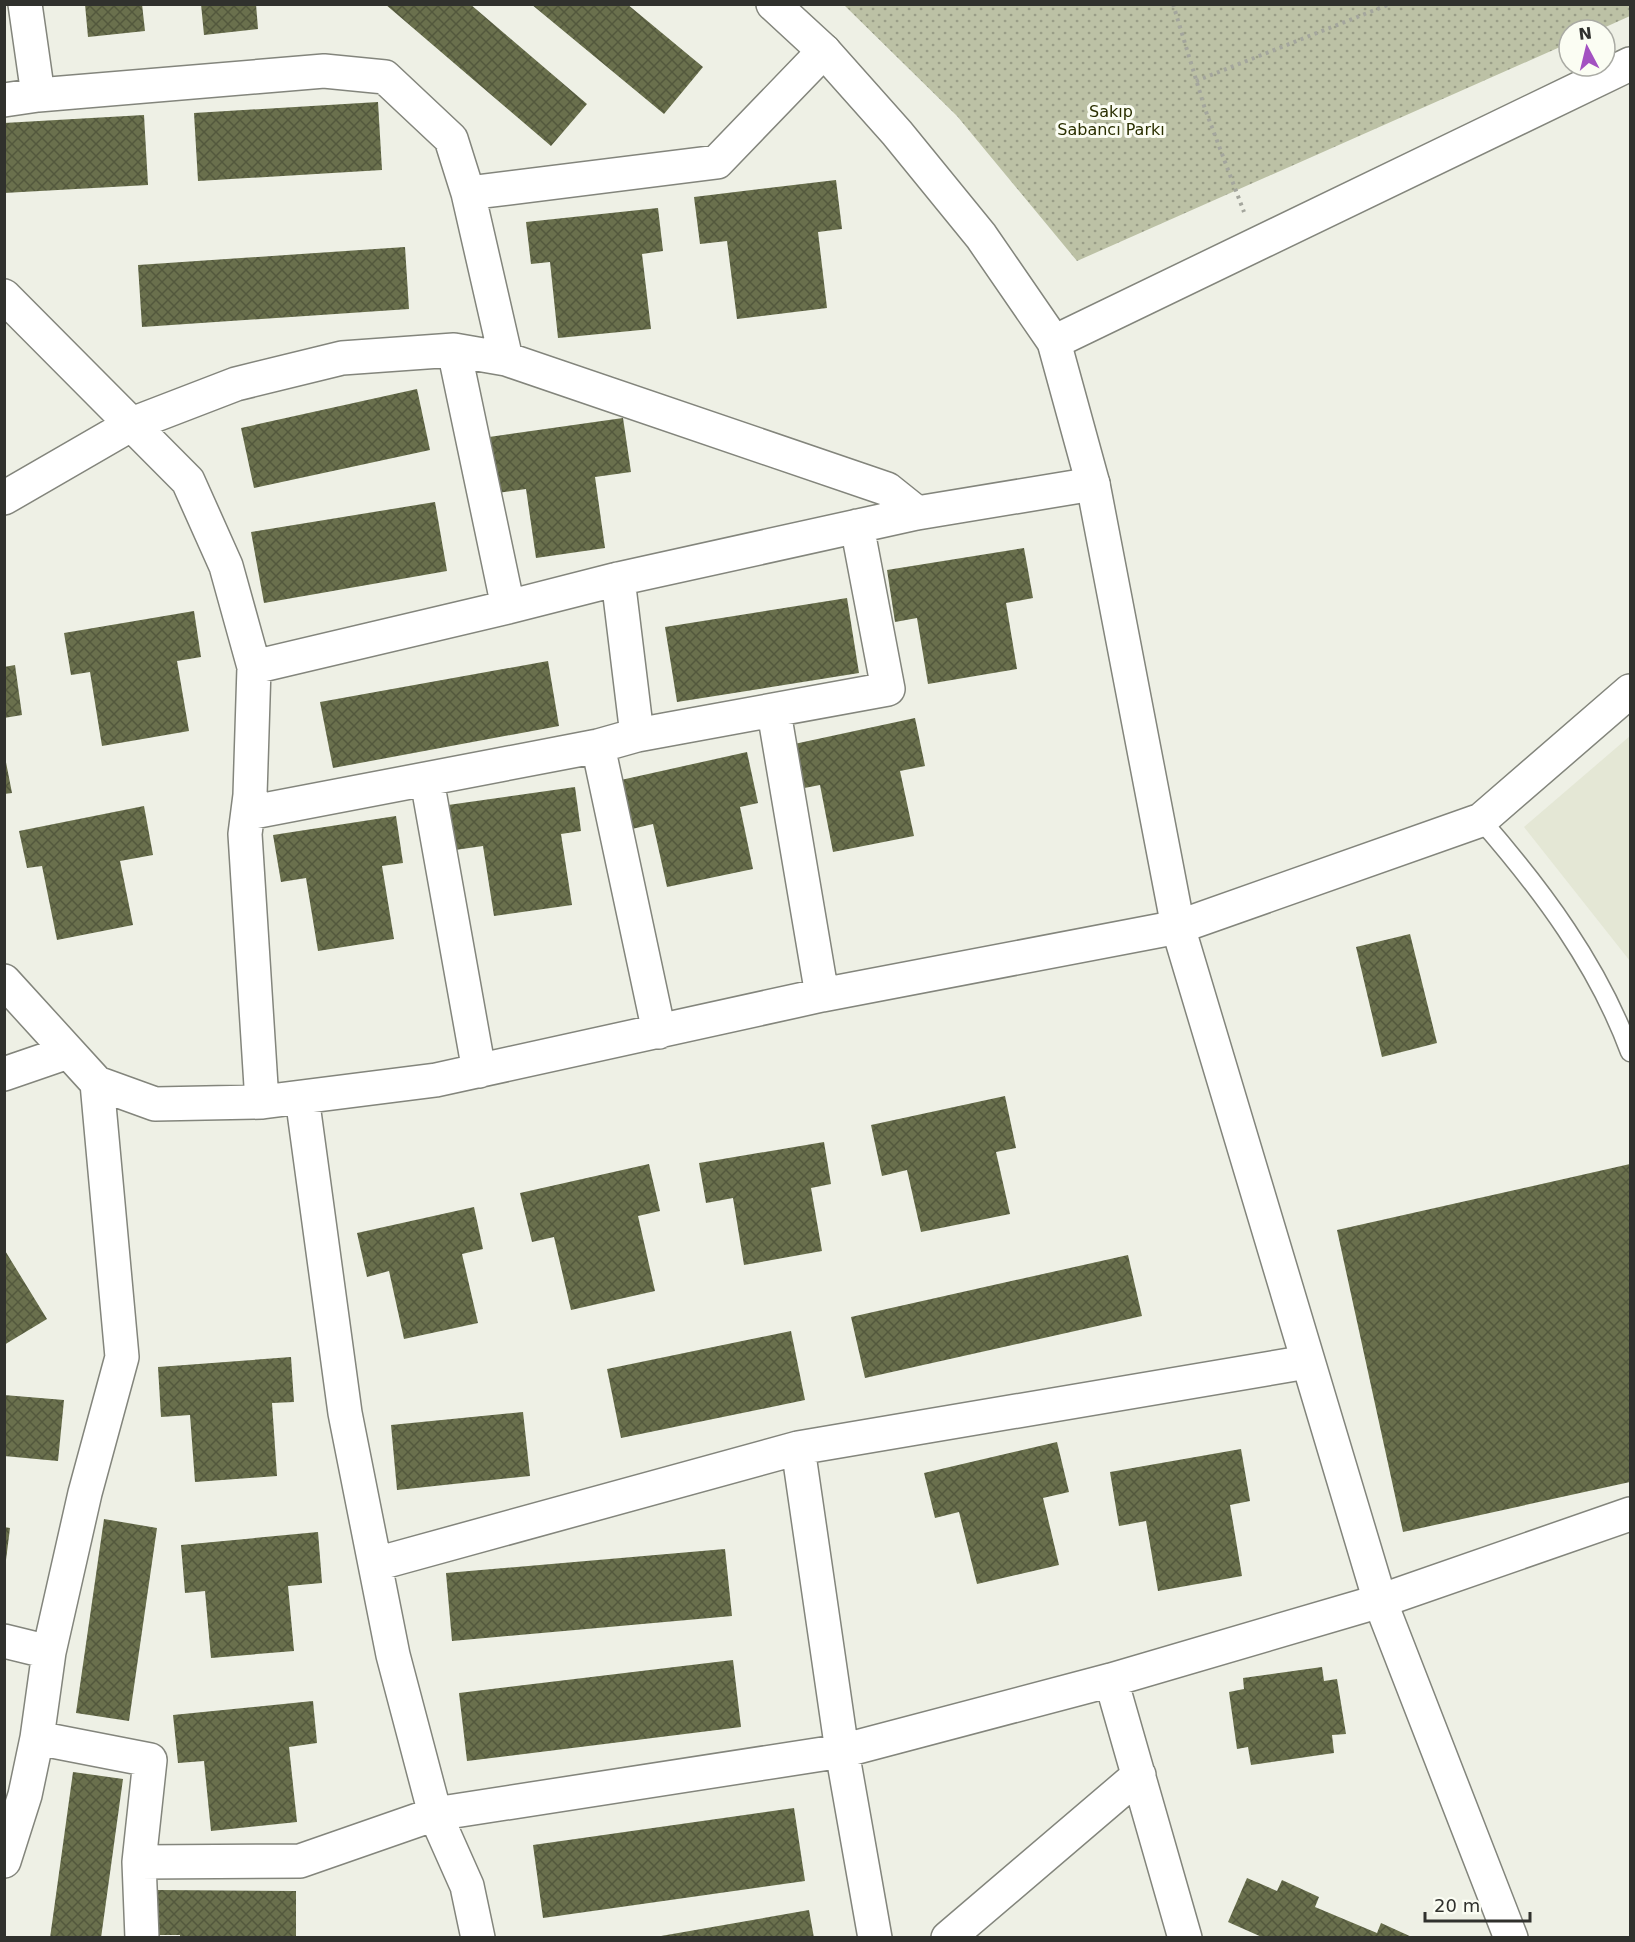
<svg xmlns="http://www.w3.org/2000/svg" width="1635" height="1942" font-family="'DejaVu Sans',sans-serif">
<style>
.built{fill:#e4e7d5}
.grass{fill:url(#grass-dots)}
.building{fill:url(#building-cross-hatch)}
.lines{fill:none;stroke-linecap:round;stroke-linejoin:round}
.service-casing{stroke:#83857c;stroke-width:21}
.minor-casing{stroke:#83857c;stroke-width:36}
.tertiary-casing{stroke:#83857c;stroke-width:36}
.path{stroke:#a4a69d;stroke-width:4;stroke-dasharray:3 4.5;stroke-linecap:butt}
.service{stroke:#fff;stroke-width:18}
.minor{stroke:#fff;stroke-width:33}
.tertiary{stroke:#fff;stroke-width:33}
.labels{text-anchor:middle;stroke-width:6;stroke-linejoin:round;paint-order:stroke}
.park-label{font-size:16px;fill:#2a2f00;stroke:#fbfdf3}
</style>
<defs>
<pattern id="grass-dots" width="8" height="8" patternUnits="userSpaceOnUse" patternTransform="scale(1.5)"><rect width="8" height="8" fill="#bcc1a5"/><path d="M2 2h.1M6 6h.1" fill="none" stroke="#999d87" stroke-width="1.8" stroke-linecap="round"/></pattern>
<pattern id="building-cross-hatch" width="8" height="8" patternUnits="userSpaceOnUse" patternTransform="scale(1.5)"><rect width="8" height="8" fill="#6a704d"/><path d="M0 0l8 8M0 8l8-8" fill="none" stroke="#53583d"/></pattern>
</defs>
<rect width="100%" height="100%" fill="#eef0e5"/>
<path class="built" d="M1630 736V961L1524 827Z"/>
<path class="grass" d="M1630 4V16L1599 30H1569V43L1077 261 957 116 844 5Z"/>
<path class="building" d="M85 4H142L145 31 88 37Z
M201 4H256L258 29 204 35Z
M385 4H470L587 104 551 146Z
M531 4H627L703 67 664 114Z
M378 102 382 170 198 181 194 113Z
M144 115 148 185 4 193V123Z
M836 180 842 229 818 232 827 308 737 319 727 241 700 244 694 197Z
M658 208 663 251 642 254 651 329 558 338 550 262 531 264 526 222Z
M405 247 409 309 142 327 138 265Z
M417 389 430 450 254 488 241 428Z
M623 418 631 472 595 477 605 548 536 558 526 489 497 493 489 437Z
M435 502 447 571 264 603 251 532Z
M1024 548 1033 598 1006 603 1017 669 928 684 917 618 895 622 887 570Z
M847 598 859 673 677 702 665 627Z
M194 611 201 657 177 661 189 731 102 746 90 672 71 675 64 633Z
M548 661 559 726 333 768 320 702Z
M15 665 22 715 4 718V667Z
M915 718 925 766 900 771 914 836 833 852 820 785 794 790 785 746Z
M4 752 12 793 4 794Z
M747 752 758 803 740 807 753 869 667 887 653 824 632 829 621 780Z
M575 787 581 831 561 834 572 905 494 916 483 846 455 850 448 805Z
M144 806 153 855 120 861 133 925 57 940 42 866 27 868 19 831Z
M396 816 403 863 382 866 394 939 318 951 306 878 281 882 273 835Z
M1410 934 1437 1043 1382 1057 1356 947Z
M1005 1096 1016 1148 996 1152 1010 1214 921 1232 907 1170 882 1176 871 1125Z
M824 1142 831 1184 811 1188 822 1251 744 1265 733 1198 706 1203 699 1163Z
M649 1164 660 1211 638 1216 655 1291 571 1310 554 1237 532 1242 520 1193Z
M1630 1164V1482L1403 1532 1337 1230Z
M474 1207 483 1249 462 1254 478 1323 404 1339 389 1271 367 1277 357 1233Z
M4 1249 47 1319 4 1345Z
M1128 1255 1142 1316 865 1378 851 1317Z
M791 1331 805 1400 621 1438 607 1369Z
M291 1357 294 1402 272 1403 277 1476 195 1482 190 1415 161 1417 158 1367Z
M4 1395 64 1400 58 1461 4 1456Z
M523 1412 530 1476 397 1490 391 1425Z
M1057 1442 1069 1492 1043 1498 1059 1565 977 1584 959 1512 935 1518 924 1473Z
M1241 1449 1250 1501 1230 1505 1242 1576 1158 1591 1146 1521 1119 1526 1110 1472Z
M104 1519 157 1528 129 1721 76 1713Z
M4 1527 10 1528 6 1560H4Z
M318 1532 322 1583 288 1586 294 1651 211 1658 205 1591 185 1593 181 1545Z
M725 1549 732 1616 452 1641 446 1573Z
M733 1660 741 1727 467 1761 459 1693Z
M1322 1667 1324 1681 1337 1679 1346 1734 1332 1735 1334 1753 1251 1765 1248 1747 1237 1749 1229 1692 1244 1689 1243 1678Z
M313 1701 317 1743 289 1747 297 1822 211 1831 204 1761 178 1763 173 1715Z
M73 1772 123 1779 101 1938H50Z
M794 1808 805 1881 543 1918 533 1845Z
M1247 1878 1277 1891 1282 1880 1319 1897 1315 1907 1377 1933 1381 1923 1414 1938H1264L1228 1922Z
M158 1890 296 1891V1938H180V1935H158Z
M809 1910 814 1938H662L661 1936Z"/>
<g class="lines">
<g class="service-casing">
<path id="service" d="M1481 820C1542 890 1598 965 1630 1052"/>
</g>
<g class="minor-casing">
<path id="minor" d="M25 4 38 95
M4 100 38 95 324 71 385 77 451 139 468 193 506 359
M468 193 717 162 824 51
M4 296 188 481 226 566 254 667 250 795 245 834 262 1102
M1054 342 1630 64
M454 350 508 607
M4 498 132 424 236 384 342 358 454 350 506 359 887 489 917 513
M618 579 637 735
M254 667 508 607 618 579 917 513 1093 484
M774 712 822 995
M598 746 659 1032
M427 780 479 1071
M248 813 598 746 637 735 888 689 857 526
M4 981 97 1083 155 1104 262 1102 436 1080 822 995 1178 927 1481 820 1630 691
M4 1074 68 1052
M302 1097 345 1413 393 1655 435 1814 467 1886 478 1938
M798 1448 842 1751 875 1938
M376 1564 798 1448 1307 1362
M4 1641 49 1652
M1111 1680 1185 1938
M37 1738 150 1760 139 1862 142 1938
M4 1861 25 1795 37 1738 49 1652 85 1493 122 1357 97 1083
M139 1862 300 1861 435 1814 842 1751 1111 1680 1380 1601 1630 1514
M948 1938 1139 1775"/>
</g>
<g class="tertiary-casing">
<path id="tertiary" d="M773 4 824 51 897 133 981 236 1054 342 1093 484 1178 927 1380 1601 1511 1938"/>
</g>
<path class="path" d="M1173 4 1205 109 1244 212
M1196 81 1390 4"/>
<use href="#service" class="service"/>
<use href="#minor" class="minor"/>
<use href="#tertiary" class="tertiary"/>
</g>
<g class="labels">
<g class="park-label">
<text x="1111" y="117">Sakıp<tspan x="1111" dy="18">Sabancı Parkı</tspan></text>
</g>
</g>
<rect width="1635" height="1942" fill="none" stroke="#30312d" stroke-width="12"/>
<g transform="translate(1587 48) rotate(353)"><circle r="28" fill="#fbfdf3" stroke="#aaaba4" stroke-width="1.5"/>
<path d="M0-4.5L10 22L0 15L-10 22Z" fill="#a351c1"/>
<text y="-9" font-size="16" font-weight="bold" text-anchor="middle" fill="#30312d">N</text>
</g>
<path d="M1425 1912v9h105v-9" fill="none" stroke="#30312d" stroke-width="3"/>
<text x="1434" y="1912" font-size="18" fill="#30312d" stroke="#fbfdf3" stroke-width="4.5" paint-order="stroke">20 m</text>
</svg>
